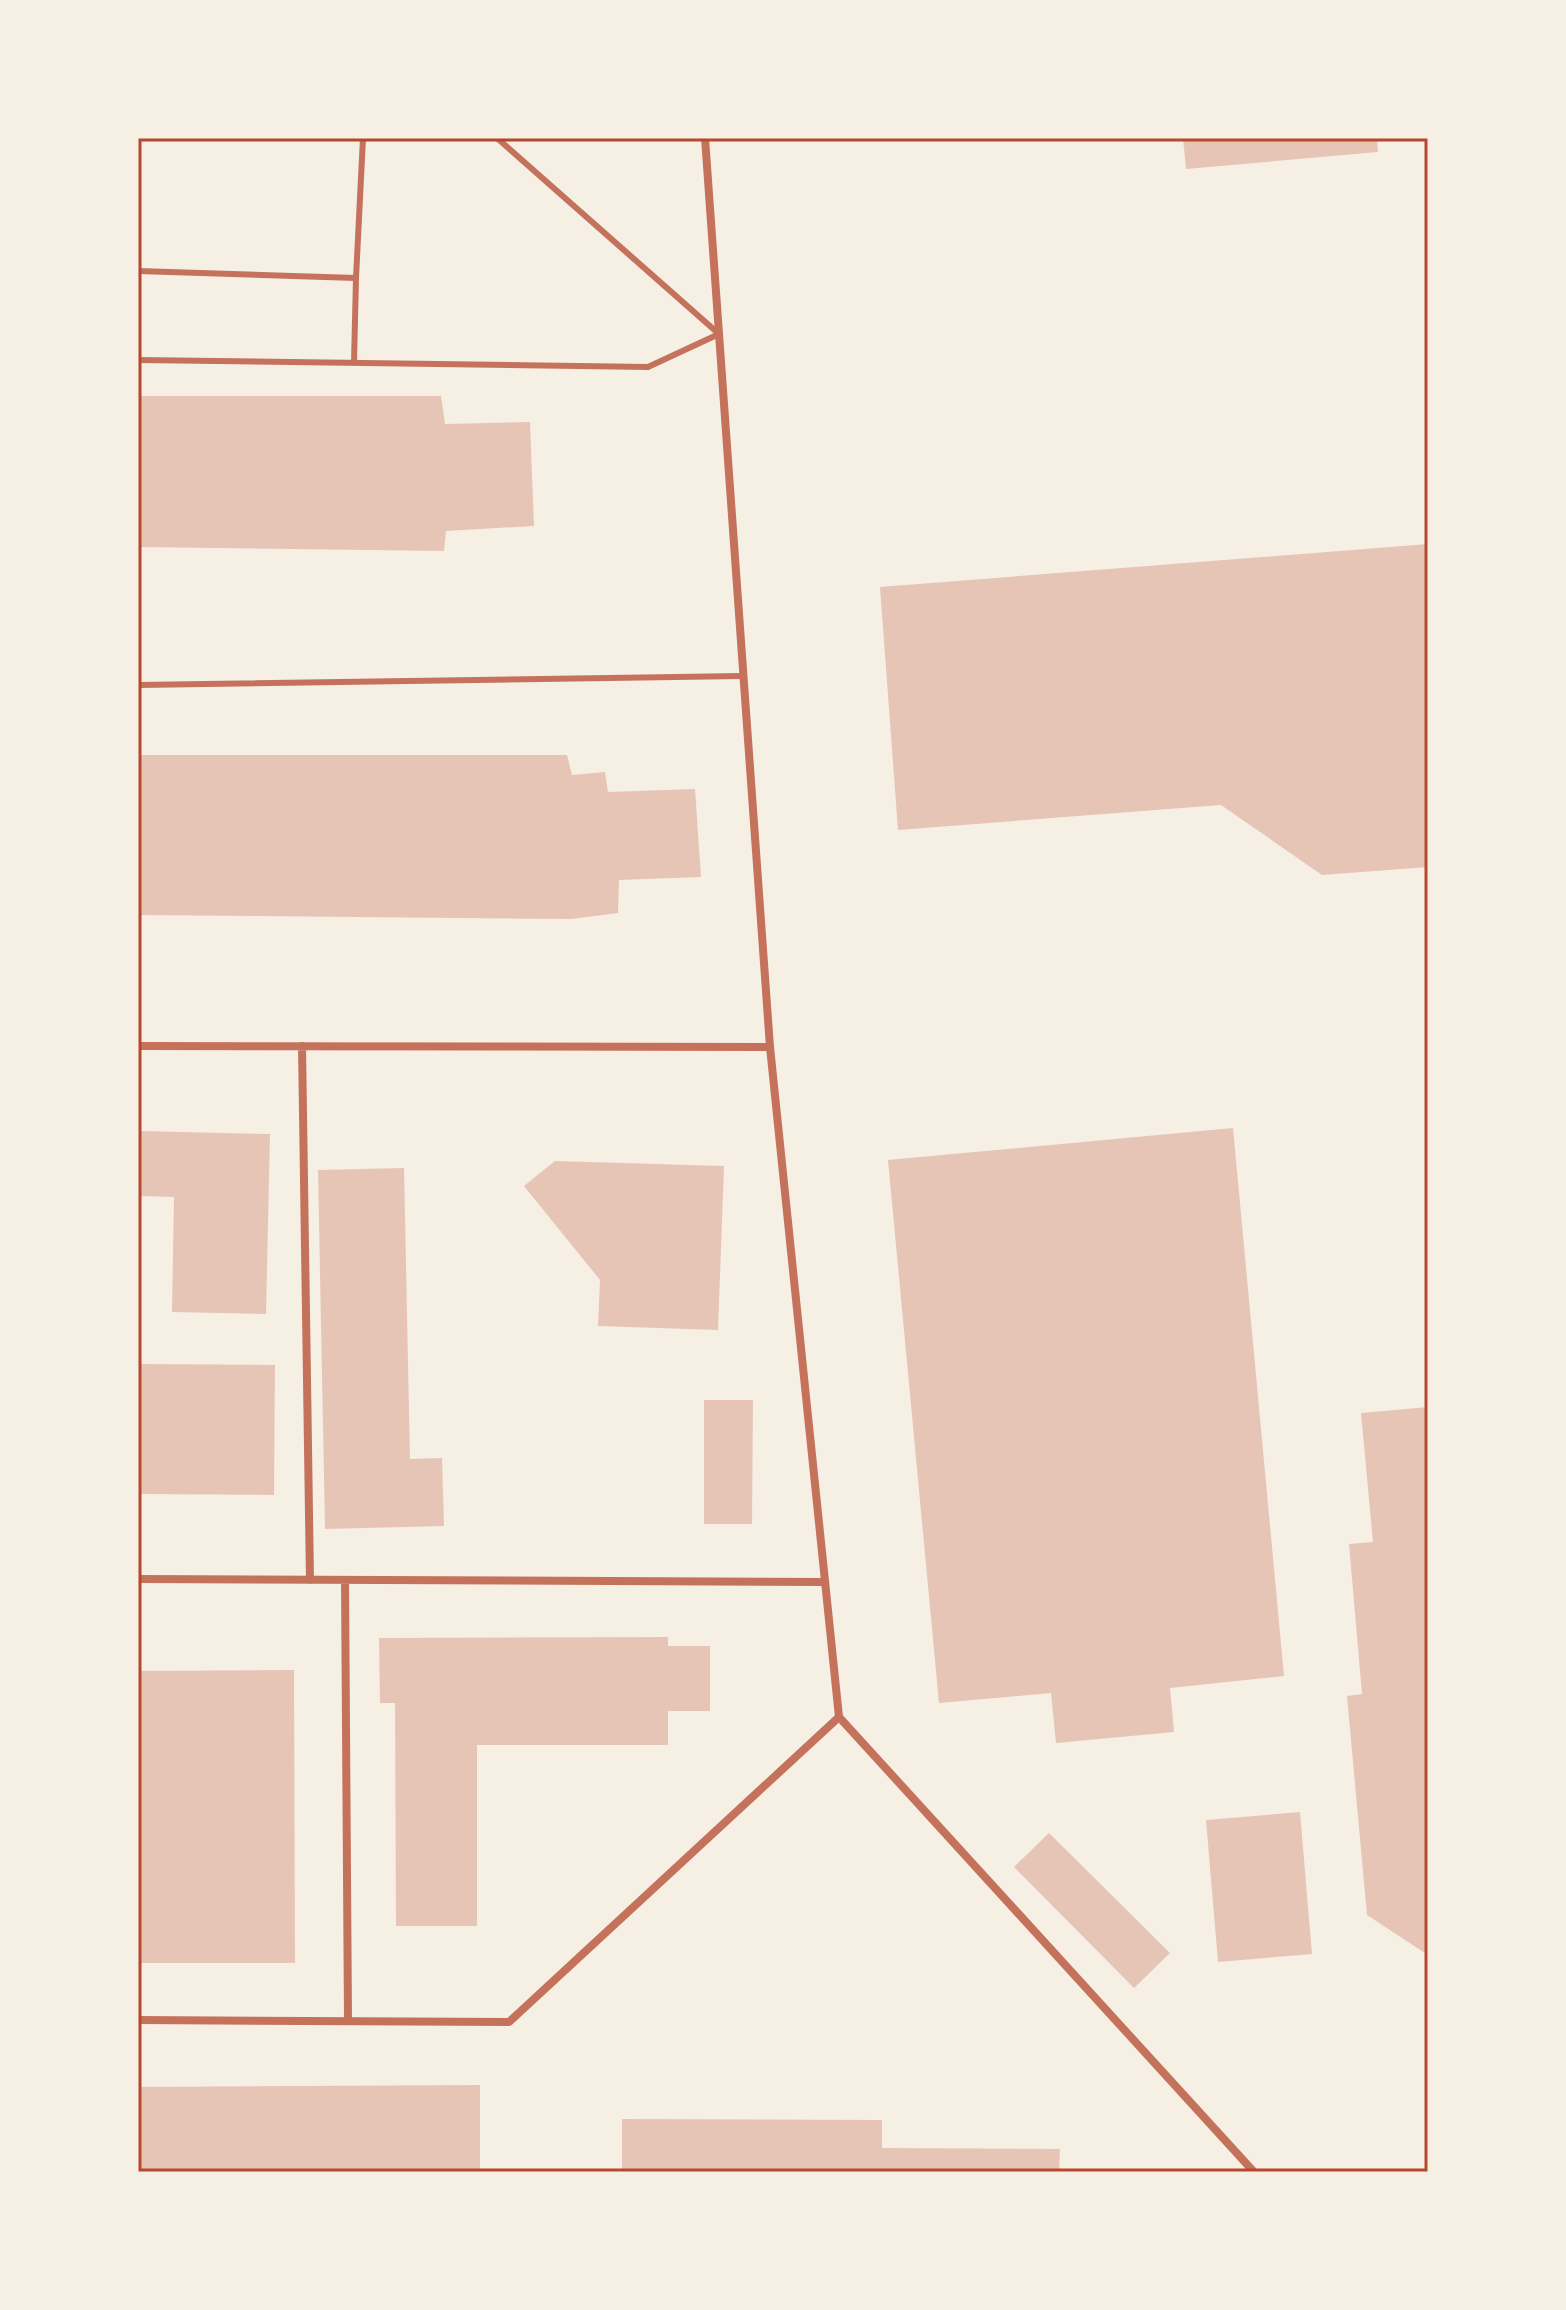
<svg xmlns="http://www.w3.org/2000/svg" width="1566" height="2310" font-family="'PT Sans Narrow',sans-serif">
<style>
.building{fill:#e6c5b7}
.lines{fill:none;stroke-linecap:round;stroke-linejoin:round}
.service{stroke:#c5725c;stroke-width:6}
.minor{stroke:#c5725c;stroke-width:8}
.neatline{fill:none;stroke:#b5482f;stroke-width:3}
</style>
<rect width="100%" height="100%" fill="#f6efe4"/>
<path class="building" d="M1183 138H1377L1378 152 1186 169Z
M138 396H441L445 424 530 422 534 526 446 531 444 551 138 547Z
M1428 544V867L1322 875 1221 805 898 830 880 587Z
M138 755H567L572 775 605 772 608 792 695 789 701 877 619 880 618 913 571 919 138 915Z
M1233 1128 1284 1676 1170 1688 1174 1732 1056 1743 1051 1693 939 1703 888 1160Z
M138 1131 270 1134 266 1314 172 1312 174 1197 138 1196Z
M555 1161 724 1166 718 1330 598 1326 600 1280 524 1186Z
M404 1168 410 1459 442 1458 444 1526 325 1529 318 1170Z
M138 1364 275 1365 274 1495 138 1494Z
M704 1400H753L752 1524H704Z
M1428 1407V1955L1367 1915 1347 1696 1362 1694 1349 1544 1373 1542 1361 1413Z
M668 1637V1646H710V1711H668V1745H477V1926H396L395 1703H380L379 1638Z
M294 1670 295 1963H138V1671Z
M1300 1812 1312 1954 1218 1962 1206 1820Z
M1049 1833 1170 1953 1134 1988 1014 1867Z
M480 2085V2172H138V2087Z
M622 2119 882 2120V2148L1060 2149 1059 2172H622Z"/>
<g class="lines">
<path class="service" d="M138 271 356 278 363 138
M138 360 648 367 719 334 497 138
M354 363 356 278
M138 685 742 676"/>
<path class="minor" d="M705 138 770 1047 839 1717 1254 2172
M138 1046 770 1047
M302 1046 310 1580
M138 1579 825 1582
M345 1580 348 2021
M138 2020 509 2022 839 1717"/>
</g>
<rect width="1566" height="2310" fill="none" stroke="#f6efe4" stroke-width="280"/>
<rect x="140" y="140" width="1286" height="2030" class="neatline"/>
</svg>
